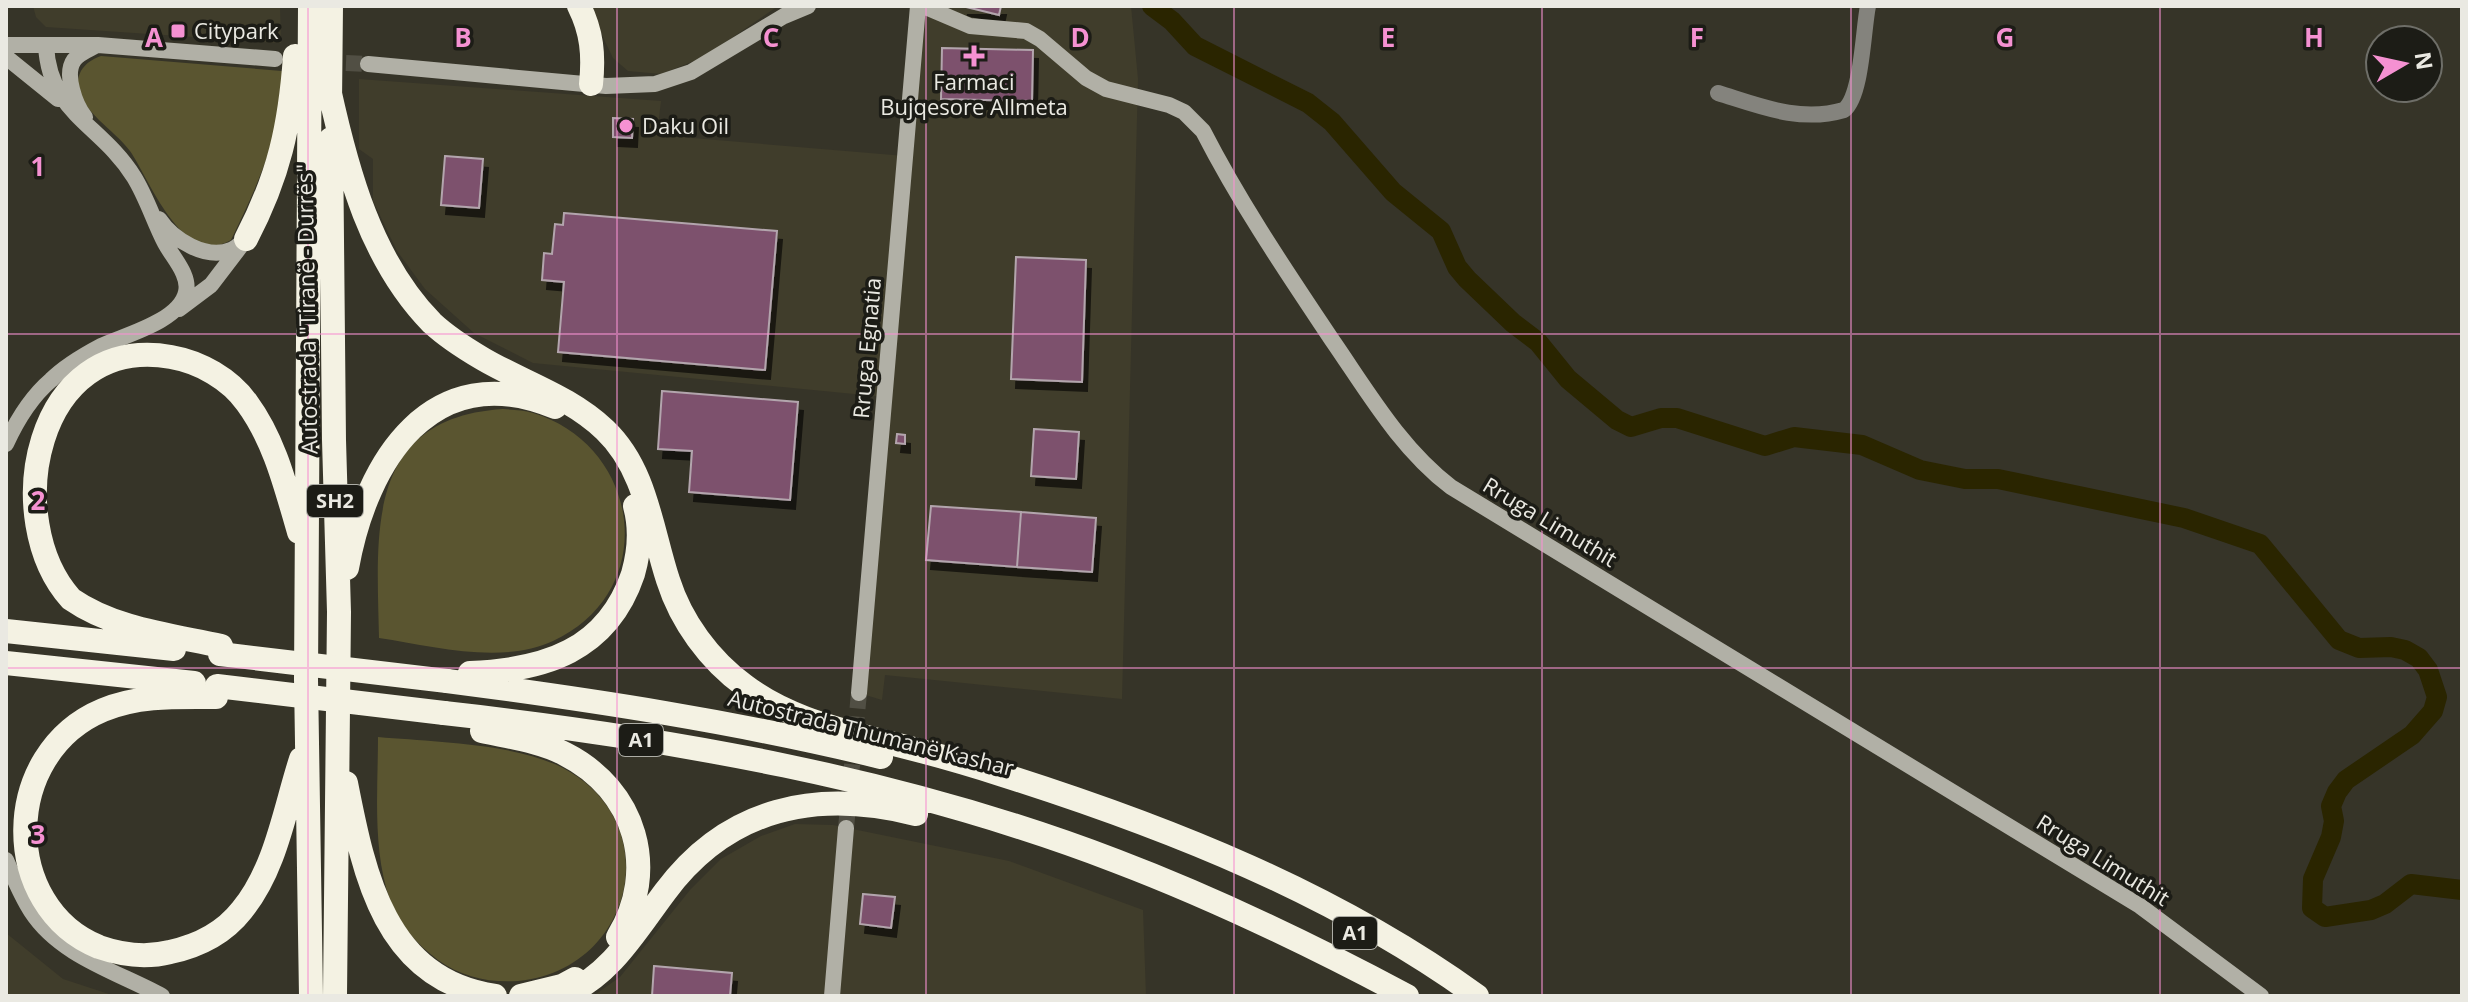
<svg xmlns="http://www.w3.org/2000/svg" width="2468" height="1002" font-family="'Open Sans',sans-serif">
<style>
.built{fill:#403d2b}
.green{fill:#5a5530}
.lines{fill:none;stroke-linecap:round;stroke-linejoin:round}
.canal{stroke:#2a2500;stroke-width:20}
.building{fill:#7d516d;stroke:#b3a5ad;stroke-width:2;filter:url(#shadow)}
.secondary-tunnel{stroke:#514f44;stroke-width:16;stroke-dasharray:16 8;stroke-linecap:butt}
.street{stroke:#84837d;stroke-width:16}
.secondary{stroke:#b1b0a6;stroke-width:16}
.highway{stroke:#f4f2e3;stroke-width:24}
.highway-bridge{stroke:#f4f2e3;stroke-width:24}
.grid{fill:none;stroke:#f591d2;stroke-width:2;stroke-opacity:0.55}
.poi-dot{fill:#f591d2;stroke:#1c1c16;stroke-width:3}
.labels{text-anchor:middle;stroke-width:7;stroke-linejoin:round;paint-order:stroke}
.shield{fill:#1c1c16;stroke:#acaca5;stroke-width:2}
.shield-label{font-size:20px;font-weight:bold;fill:#eae9e2}
.poi-label{font-size:22px;fill:#eae9e2;stroke:#1c1c16;text-anchor:start}
.street-label{font-size:22px;fill:#eae9e2;stroke:#1c1c16}
.grid-label{font-size:26px;text-anchor:middle;font-weight:bold;fill:#f591d2;stroke:#1c1c16;stroke-width:7;stroke-linejoin:round;paint-order:stroke}
</style>
<defs>
<filter id="shadow"><feDropShadow dx="5" dy="9" stdDeviation="0" flood-color="#0009"/></filter>
</defs>
<rect width="100%" height="100%" fill="#363428"/>
<path class="built" d="M33 6H280L281 43 46 27 36 17Z
M588 6H778L704 57 661 74 628 71 613 58Z
M918 6H1131L1138 79 1122 699 885 675 882 700 859 693 885 397 533 363 474 333 425 289 397 251 373 201V159L359 149V79L661 101 657 135 905 156Z
M795 824 833 825 1009 861 1143 910 1146 996H593L620 977 690 890 721 859 761 836Z
M6 933 63 979 115 996H6Z"/>
<path class="green" d="M101 56 282 71C283 132 257 186 231 240 182 269 149 178 130 151 114 129 80 112 78 83 78 69 89 60 101 56Z
M503 409C513 410 524 410 533 413 640 445 662 590 553 641 501 665 433 646 379 638 377 534 364 418 503 409Z
M378 737C434 742 514 743 563 768 668 823 634 970 518 981 489 983 462 977 438 960 417 944 399 925 390 900 372 849 378 789 378 737Z"/>
<g class="lines">
<path class="canal" d="M1152 6 1172 21 1195 46 1308 103 1332 122 1393 192 1441 231 1457 267 1467 279 1513 323 1538 342 1568 379 1617 420 1631 427 1661 418H1677L1765 446 1794 437 1862 445 1920 470 1965 479H1998L2184 518 2260 544 2339 640 2359 648 2391 647 2405 650 2419 658 2428 670 2437 697 2433 711 2412 735 2346 780 2337 792 2331 806 2334 821 2331 837 2313 879 2312 908 2325 917 2371 910 2385 904 2411 884 2462 890"/>
</g>
<path class="building" d="M962 6H1001L999 15Z
M942 48 1033 50 1032 101 941 99Z
M613 118 633 119 632 138 613 137Z
M445 156 483 159 479 208 441 205Z
M564 213 777 231 765 370 558 352 564 282 542 280 544 253 552 254 555 224 563 225Z
M1016 257 1086 260 1082 382 1011 379Z
M662 391 798 402 790 500 689 492 692 451 658 449Z
M1034 429 1079 432 1076 479 1031 476Z
M897 434 905 435V444L896 443Z
M931 506 1021 512 1017 567 926 560Z
M1021 512 1096 518 1092 572 1017 567Z
M863 894 895 897 891 928 860 924Z
M654 966 732 973 730 996H652Z"/>
<g class="lines">
<path class="secondary-tunnel" d="M322 62 368 64
M846 828 859 693"/>
<path class="street" d="M1718 93C1760 106 1800 123 1844 110 1862 96 1863 30 1868 6"/>
<path class="secondary" d="M923 6 970 26 1026 31 1040 39 1086 78 1106 89 1169 105 1184 112 1203 131C1241 205 1286 271 1332 340 1368 392 1400 448 1451 487L2140 906 2261 996
M6 45H98L275 59
M6 57 58 99
M368 64 606 86 655 84 691 72 784 16 808 6
M85 117C75 105 64 74 74 60 79 53 90 49 97 45
M159 219C173 240 206 260 231 250 236 248 241 243 246 239
M179 309 211 285 243 243
M6 444C17 420 31 397 51 380 65 366 84 355 101 346 125 335 180 321 186 292 190 275 173 258 165 243 154 222 147 198 134 177 101 124 49 114 46 45
M859 693 918 6
M6 860C14 878 21 896 31 911 60 956 118 972 162 996
M832 996 846 828"/>
<path class="highway" d="M310 6 306 679 311 996
M579 6C592 32 594 55 591 84
M329 89C347 171 371 261 432 323 447 337 466 349 483 359 524 383 569 396 605 430 646 469 651 528 668 580 681 621 709 660 745 686 786 717 834 728 882 741 923 751 963 762 1003 775 1170 828 1334 893 1477 996
M330 102 331 6
M331 139 334 440 339 612 335 996
M246 239C279 176 290 126 295 56
M347 568C366 461 432 356 555 407
M6 631 174 649
M221 646C171 635 114 629 71 599 0 520 34 333 171 357 200 362 230 379 247 403 275 441 286 488 299 532
M6 663 194 683
M470 673C544 670 607 651 633 574 639 553 641 528 635 506
M447 681C593 700 738 722 881 757
M216 697C178 697 139 695 103 710 0 753 0 907 99 947 122 955 146 958 170 952 198 946 224 933 242 910 276 869 285 808 301 759
M444 713C671 738 902 779 1116 861 1216 899 1313 946 1407 996
M482 731C509 737 540 741 565 754 636 790 659 870 618 937
M346 783C364 875 385 980 495 996
M521 996 562 986 575 979
M563 996C611 975 635 932 665 892 728 807 817 789 916 814"/>
<path class="highway-bridge" d="M220 654 447 681
M217 686 444 713"/>
</g>
<path class="grid" d="M308 6V996M617 6V996M926 6V996M1234 6V996M1542 6V996M1851 6V996M2160 6V996M6 334H2462M6 668H2462"/>
<g class="poi-dot">
<rect x="170" y="23" width="16" height="16" rx="4"/>
<path d="M970 44h8v8h8v8h-8v8h-8v-8h-8v-8h8z"/>
<circle cx="626" cy="126" r="8"/>
</g>
<g class="labels">
<g class="shield">
<rect x="307" y="485" width="56" height="32" rx="6"/>
<rect x="619" y="724" width="44" height="32" rx="6"/>
<rect x="1333" y="917" width="44" height="32" rx="6"/>
</g>
<g class="shield-label">
<text x="335" y="508">SH2</text>
<text x="641" y="747">A1</text>
<text x="1355" y="940">A1</text>
</g>
<g class="poi-label">
<text x="194" y="39">Citypark</text>
<text x="974" y="90" text-anchor="middle">Farmaci<tspan x="974" dy="25">Bujqesore Allmeta</tspan></text>
<text x="642" y="134">Daku Oil</text>
</g>
<g class="street-label">
<text transform="translate(307 309) rotate(-91)" y="8">Autostrada "Tiranë - Durrës"</text>
<text transform="translate(867 348) rotate(-85)" y="8">Rruga Egnatia</text>
<text transform="translate(1550 522) rotate(31)" y="8">Rruga Limuthit</text>
<text transform="translate(871 733) rotate(14)" y="8">Autostrada Thumanë Kashar</text>
<text transform="translate(2103 860) rotate(32)" y="8">Rruga Limuthit</text>
</g>
</g>
<g class="grid-label">
<text x="154" y="47">A</text>
<text x="463" y="47">B</text>
<text x="771" y="47">C</text>
<text x="1080" y="47">D</text>
<text x="1388" y="47">E</text>
<text x="1697" y="47">F</text>
<text x="2005" y="47">G</text>
<text x="2314" y="47">H</text>
<text x="38" y="176">1</text>
<text x="38" y="510">2</text>
<text x="38" y="844">3</text>
</g>
<rect width="2468" height="1002" fill="none" stroke="#eae9e2" stroke-width="16"/>
<g transform="translate(2404 64) rotate(81)"><circle r="38" fill="#1c1c16" stroke="#6e6e68" stroke-width="2"/>
<path d="M0-6L14 30L0 20L-14 30Z" fill="#f591d2"/>
<text y="-12" font-size="22" font-weight="bold" text-anchor="middle" fill="#eae9e2">N</text>
</g>
</svg>
